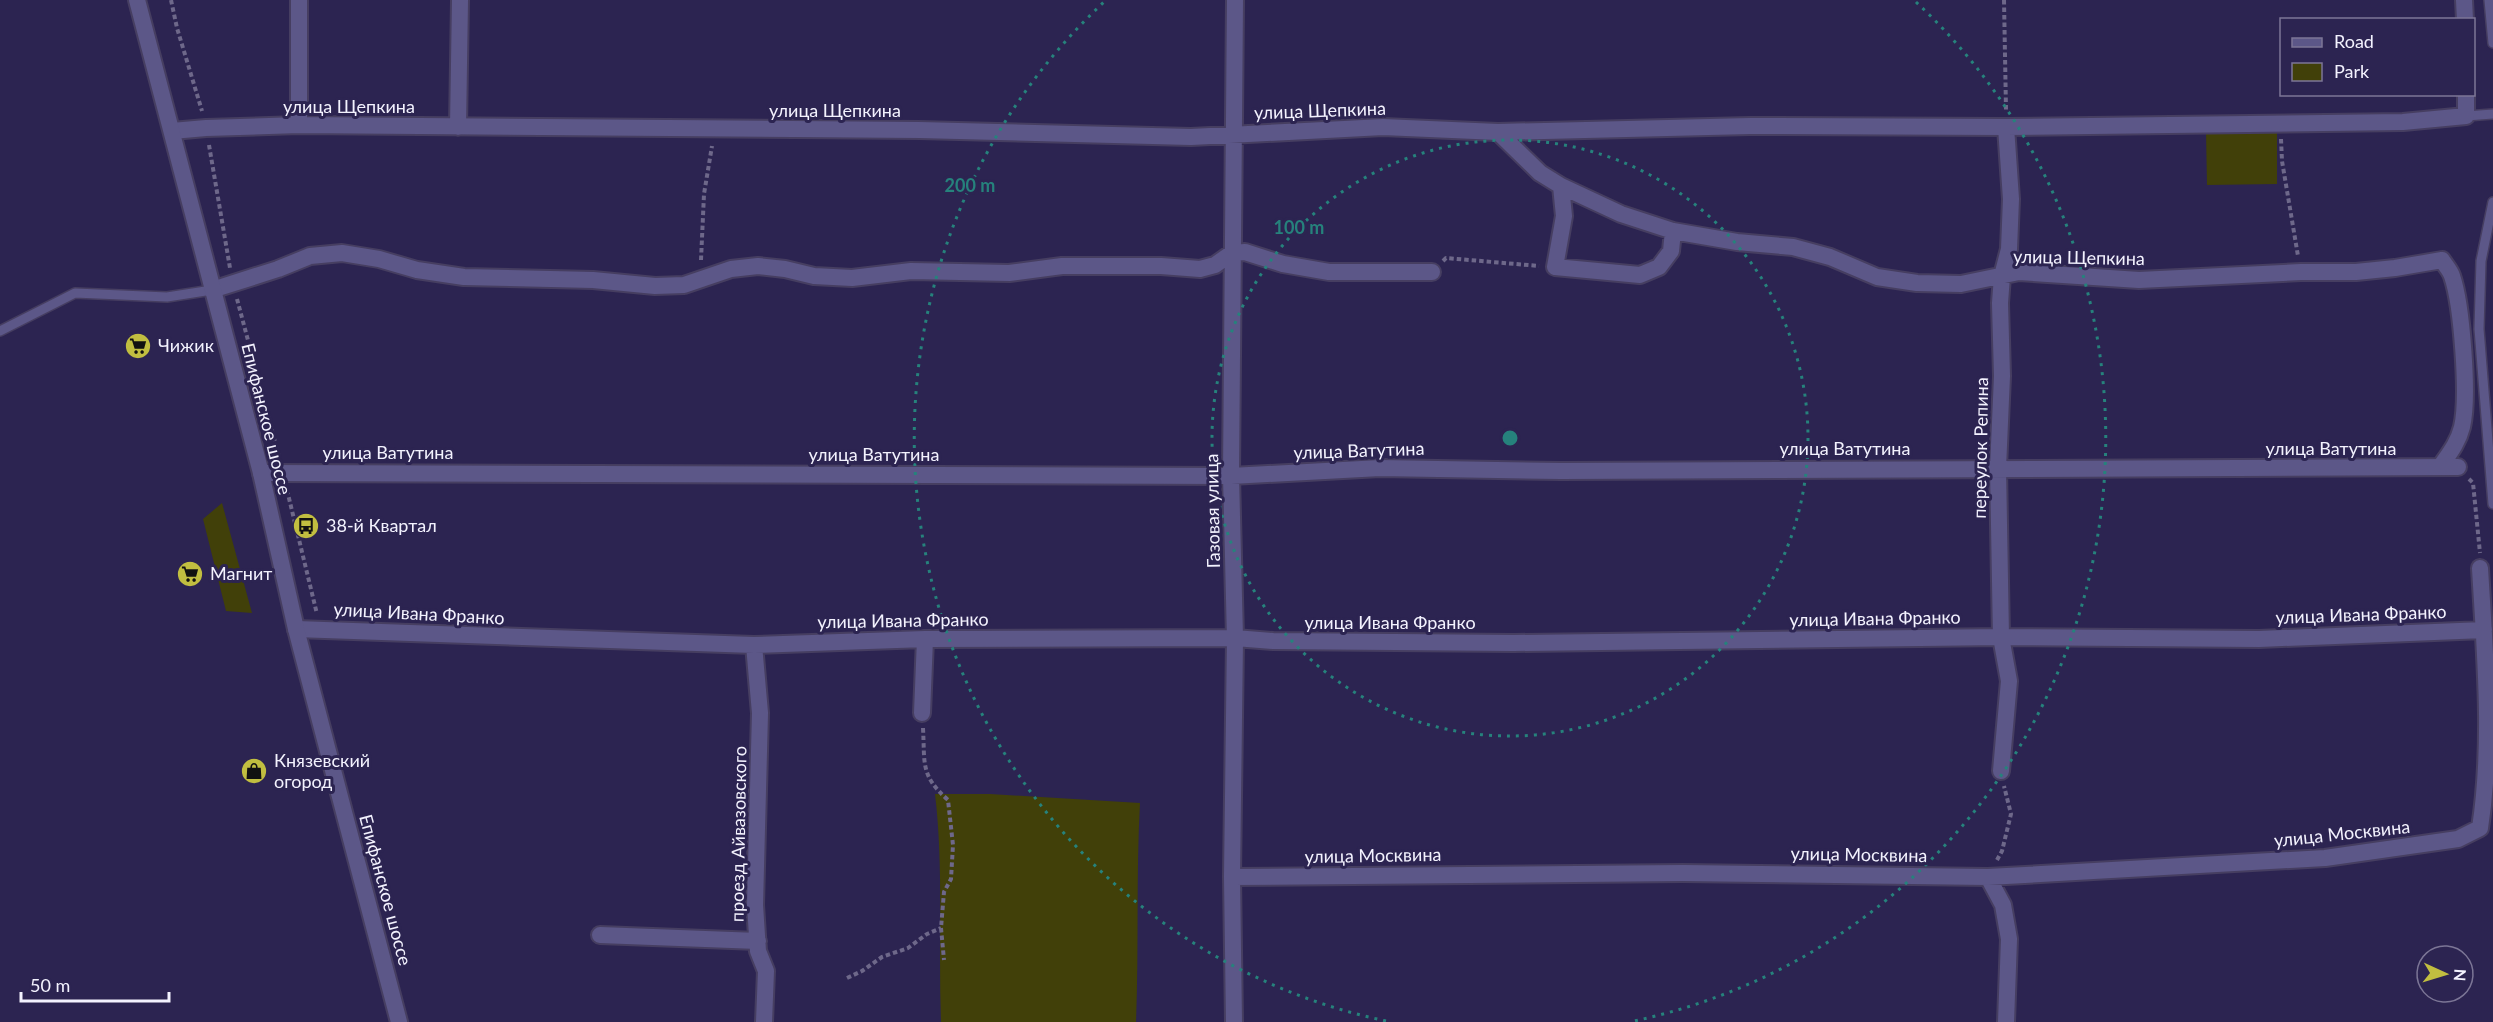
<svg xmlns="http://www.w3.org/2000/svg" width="2493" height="1022" font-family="Lato,sans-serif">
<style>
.green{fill:#414009}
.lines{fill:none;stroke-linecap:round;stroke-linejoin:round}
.service-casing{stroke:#463e61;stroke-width:12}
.minor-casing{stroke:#463e61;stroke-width:20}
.secondary-casing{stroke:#463e61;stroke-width:20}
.path{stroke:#6e688a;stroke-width:4;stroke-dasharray:4.5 3;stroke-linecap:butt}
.service{stroke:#5c5788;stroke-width:9}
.minor{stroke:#5c5788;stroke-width:16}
.secondary{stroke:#5c5788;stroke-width:16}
.ring{fill:none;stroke:#26827c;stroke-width:3;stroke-dasharray:3 6}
.labels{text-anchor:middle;stroke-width:6;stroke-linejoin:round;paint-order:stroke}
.street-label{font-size:18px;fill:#f3f2fe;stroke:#2c2451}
.poi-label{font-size:18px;fill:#f3f2fe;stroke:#2c2451;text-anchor:start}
.centre{fill:#26827c;stroke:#2c2451;stroke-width:3}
.ring-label{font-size:18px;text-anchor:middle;font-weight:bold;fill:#26827c;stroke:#2c2451;stroke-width:6;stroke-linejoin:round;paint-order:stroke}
</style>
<rect width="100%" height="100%" fill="#2c2451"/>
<path class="green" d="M2277 131V184L2207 185 2206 132Z
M222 503 252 613 226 611 203 519Z
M935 794H990L1140 803C1136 876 1139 949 1136 1022H941C938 946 944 869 935 794Z"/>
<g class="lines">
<g class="service-casing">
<path id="service" d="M2489 0 2493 43
M2466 116 2493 114
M2493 202 2481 261 2479 329 2493 504
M0 331 75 293 167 297 212 290"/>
</g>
<g class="minor-casing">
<path id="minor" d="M2464 0 2465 20
M299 125V0
M458 127 460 0
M172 131 206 128 299 125 919 130 1191 137 1383 127 1498 132 1750 126 2006 127 2403 122 2466 116V94
M1498 132 1540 173 1561 186 1621 214 1673 231 1737 242 1793 247 1830 257 1877 277 1917 283 1961 284 2019 272 2139 280 2301 272H2356L2395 268 2442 260C2445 265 2450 270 2452 276 2462 305 2469 397 2462 427 2458 443 2449 454 2440 467
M1561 186 1564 216 1555 267 1640 275 1659 267 1671 251 1673 231
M212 290 278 269 310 256 342 253 379 259 417 270 464 277 593 280 655 286 684 285 731 269 758 266 785 269 814 276 852 278 911 271 1009 273 1062 266H1161L1200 269 1215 265 1232 253 1245 252 1283 264 1329 272H1432
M261 473 1231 476 1380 468 1561 471 2458 467
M296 629 754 645 925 639 1235 638 1273 641 1514 643 2001 637 2259 639 2484 630
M754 645 760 713 755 905 758 951 766 971 764 1022
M922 713 925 639
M2001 771 2009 681 2001 637 1998 468 2002 376 2000 303 2002 276 2009 249 2011 199 2006 127
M1232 877 1683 873 1988 877 2325 858 2458 839 2480 828C2493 744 2485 654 2480 568
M1988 877 2003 905 2009 939 2006 1022
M600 935 758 941
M1234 1022 1232 877 1235 638 1231 476 1235 0"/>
</g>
<g class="secondary-casing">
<path id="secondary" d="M137 0 261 473 296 629 399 1022"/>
</g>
<path class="path" d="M171 0 177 28 202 111
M2004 0 2006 110
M2281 139 2282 161 2298 256
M209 145 230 268
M701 260 704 194 712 146
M1443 261 1446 258 1539 266
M237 299 279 457
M2469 479 2473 483 2480 553
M287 490 317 614
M923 728C925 764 920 775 948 800L953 845 951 879 944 892 941 928 944 960
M1997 860 2002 851 2011 814 2004 786
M847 978 862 971 882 957 908 948 927 934 941 928"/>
<use href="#service" class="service"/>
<use href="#minor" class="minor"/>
<use href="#secondary" class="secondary"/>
</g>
<g class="ring">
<circle cx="1510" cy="438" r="298"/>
<path d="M1386 1021A596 596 0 0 1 1104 2M1916 2A596 596 0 0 1 1634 1021"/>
</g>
<defs>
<g id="supermarket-disc" transform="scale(1.35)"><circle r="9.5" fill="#c1be40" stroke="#2c2451"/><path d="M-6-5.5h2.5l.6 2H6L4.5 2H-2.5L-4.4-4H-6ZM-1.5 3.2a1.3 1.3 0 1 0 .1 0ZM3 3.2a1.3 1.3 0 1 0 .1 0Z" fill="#111"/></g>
<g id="bus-disc" transform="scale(1.35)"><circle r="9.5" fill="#c1be40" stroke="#2c2451"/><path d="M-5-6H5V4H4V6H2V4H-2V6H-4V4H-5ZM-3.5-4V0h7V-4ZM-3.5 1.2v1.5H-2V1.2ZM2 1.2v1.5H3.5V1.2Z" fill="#111"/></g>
<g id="shop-disc" transform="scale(1.35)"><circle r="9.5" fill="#c1be40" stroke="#2c2451"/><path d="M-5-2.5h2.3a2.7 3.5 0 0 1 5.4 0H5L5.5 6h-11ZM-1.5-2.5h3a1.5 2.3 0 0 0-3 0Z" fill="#111"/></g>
</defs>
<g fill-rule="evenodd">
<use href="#supermarket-disc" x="138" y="346"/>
<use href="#bus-disc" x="306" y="526"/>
<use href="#supermarket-disc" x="190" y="574"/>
<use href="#shop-disc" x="254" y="771"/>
</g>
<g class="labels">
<g class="street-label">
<text x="349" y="113">улица Щепкина</text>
<text x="835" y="117">улица Щепкина</text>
<text transform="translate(1320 111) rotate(-2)" y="6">улица Щепкина</text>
<text transform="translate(2079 258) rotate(1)" y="6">улица Щепкина</text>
<text transform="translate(266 419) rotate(76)" y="6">Епифанское шоссе</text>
<text transform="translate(1981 448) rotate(-89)" y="6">переулок Репина</text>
<text x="1845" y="455">улица Ватутина</text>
<text x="2331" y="455">улица Ватутина</text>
<text transform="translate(1359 451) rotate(-2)" y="6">улица Ватутина</text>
<text x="388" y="459">улица Ватутина</text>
<text x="874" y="461">улица Ватутина</text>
<text transform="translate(1213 511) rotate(-91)" y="6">Газовая улица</text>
<text transform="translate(419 614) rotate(3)" y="6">улица Ивана Франко</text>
<text transform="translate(2361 615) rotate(-2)" y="6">улица Ивана Франко</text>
<text transform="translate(1875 619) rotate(-1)" y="6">улица Ивана Франко</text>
<text transform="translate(903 621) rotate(-1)" y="6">улица Ивана Франко</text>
<text x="1390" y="629">улица Ивана Франко</text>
<text transform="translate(739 834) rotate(-89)" y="6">проезд Айвазовского</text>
<text transform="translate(2342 834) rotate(-6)" y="6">улица Москвина</text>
<text transform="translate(1859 855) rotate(1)" y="6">улица Москвина</text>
<text transform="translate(1373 856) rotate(-1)" y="6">улица Москвина</text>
<text transform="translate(385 890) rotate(75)" y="6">Епифанское шоссе</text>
</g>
<g class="poi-label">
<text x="158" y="352">Чижик</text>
<text x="326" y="532">38-й Квартал</text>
<text x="210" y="580">Магнит</text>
<text x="274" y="767">Князевский<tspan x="274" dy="21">огород</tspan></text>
</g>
</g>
<circle cx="1510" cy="438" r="9" class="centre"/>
<g class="ring-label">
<text x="970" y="192">200 m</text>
<text x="1299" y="234">100 m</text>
</g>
<rect x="2280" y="18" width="195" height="78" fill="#2c2451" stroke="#7c7696" stroke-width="1.5"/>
<rect x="2292" y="38" width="30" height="9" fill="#5c5788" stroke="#7c7696" stroke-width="1.5"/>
<text x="2334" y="48" font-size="18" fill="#f3f2fe">Road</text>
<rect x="2292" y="63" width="30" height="18" fill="#414009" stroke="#7c7696" stroke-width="1.5"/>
<text x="2334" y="78" font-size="18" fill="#f3f2fe">Park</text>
<g transform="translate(2445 974) rotate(94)"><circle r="28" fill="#2c2451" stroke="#7c7696" stroke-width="1.5"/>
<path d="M0-4.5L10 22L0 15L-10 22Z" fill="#c1be40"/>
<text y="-9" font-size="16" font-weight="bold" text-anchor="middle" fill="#f3f2fe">N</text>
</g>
<path d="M21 992v9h148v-9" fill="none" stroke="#f3f2fe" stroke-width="3"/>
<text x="30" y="992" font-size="18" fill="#f3f2fe" stroke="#2c2451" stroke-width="4.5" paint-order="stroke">50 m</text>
</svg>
